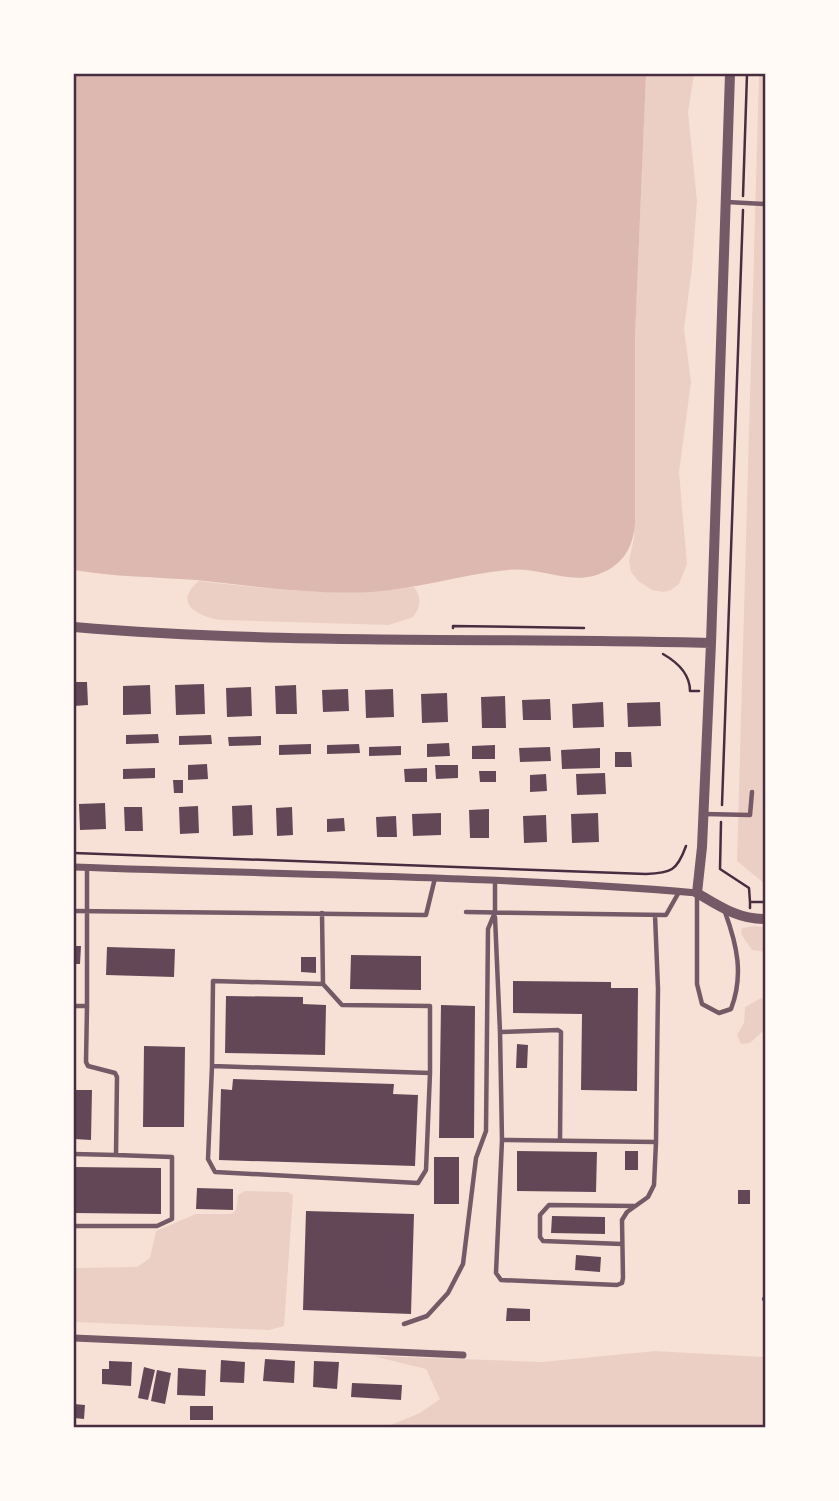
<svg xmlns="http://www.w3.org/2000/svg" width="839" height="1501" font-family="Lato,sans-serif">
<style>
.green{fill:#ebcfc5}
.water{fill:#dcb8b0}
.building{fill:#644757}
.lines{fill:none;stroke-linecap:round;stroke-linejoin:round}
.path{stroke:#4a2c40;stroke-width:2.5}
.service{stroke:#755966;stroke-width:4.5}
.minor{stroke:#755966;stroke-width:7}
.tertiary{stroke:#755966;stroke-width:10}
.neatline{fill:none;stroke:#4a2c40;stroke-width:2.5}
</style>
<rect width="100%" height="100%" fill="#f7e1d7"/>
<path class="green" d="M646 74H694L688 112 697 201 692 267 684 329 691 382 679 472 687 564 679 584 671 590 663 592 652 590 638 581 631 572 629 561 634 538 635 337Z
M759 74H765V884L737 861Z
M199 581C270 589 343 598 414 587 422 598 421 606 413 617L389 625 221 620C198 617 172 603 199 581Z
M754 926 765 927V952L752 950 741 934 742 928Z
M761 998 765 1001 764 1030 750 1043 741 1044 737 1035 744 1023 745 1007Z
M245 1191 288 1192 293 1195 284 1326 269 1330 74 1322V1268L137 1267 150 1258 156 1231 196 1214H232L236 1210 238 1195Z
M655 1351 765 1357V1427H386L420 1413 440 1399 426 1369 373 1356 542 1362Z"/>
<path class="water" d="M74 74H646L635 337V523C633 550 621 568 593 576 567 583 537 567 508 570 462 574 418 589 372 592 313 595 254 586 196 580 155 577 114 577 74 570Z"/>
<path class="building" d="M74 682H87L88 705 74 706Z
M204 684 205 714 176 715 175 685Z
M150 685 151 714 123 715V686Z
M296 685 297 714H276L275 686Z
M251 687 252 716 227 717 226 688Z
M348 689 349 711 323 712 322 690Z
M393 689 394 717 366 718 365 690Z
M447 693 448 722 422 723 421 694Z
M505 696 506 728H482L481 697Z
M550 699 551 720H523L522 700Z
M603 702 604 727 573 728 572 704Z
M660 702 661 726 628 727 627 703Z
M158 734 159 743 126 744V735Z
M211 735 212 744 179 745V736Z
M261 736V745L229 746 228 737Z
M449 743 450 756 427 757V744Z
M311 744V754L279 755V745Z
M359 744 360 753 327 754V745Z
M495 745V759H472V746Z
M401 746V755L369 756V747Z
M550 747 551 761 520 762 519 748Z
M600 748V768L562 769 561 750Z
M615 752H631L632 767H615Z
M207 764 208 779 188 780V765Z
M435 765H458V778L436 779Z
M155 768V778L123 779V769Z
M427 768V782H405L404 769Z
M479 771H496V782H480Z
M605 773 606 794 577 795 576 774Z
M546 774 547 791 530 792V775Z
M173 780H183V793H174Z
M105 803 106 829 80 830 79 804Z
M252 805 253 835 233 836 232 806Z
M198 806 199 833 180 834 179 807Z
M124 807H142L143 831H125Z
M292 807 293 835 277 836 276 808Z
M489 809V838H470L469 810Z
M441 813V835L413 836 412 814Z
M598 813 599 842 572 843 571 814Z
M546 815 547 842 524 843 523 816Z
M396 816 397 837H377L376 817Z
M344 818 345 831 327 832V819Z
M74 946H81L80 964H74Z
M107 947 175 949 174 977 106 975Z
M351 955 421 956V990L350 989Z
M301 957H316V973L301 972Z
M513 981 611 982V988H638L637 1091 581 1090 582 1014 513 1013Z
M226 996 303 997V1004L326 1005 325 1055 225 1053Z
M441 1005 475 1006 474 1138H439Z
M517 1044 528 1045 527 1068H516Z
M144 1046 185 1047 184 1127H143Z
M233 1079 394 1084 393 1094 418 1095 415 1166 219 1160 221 1089 232 1090Z
M74 1090H92L91 1140 74 1139Z
M517 1151 597 1152 596 1192 517 1191Z
M625 1151H638V1170H625Z
M434 1157H459V1204H434Z
M74 1167 161 1168V1214L74 1213Z
M197 1188 233 1189V1210L196 1209Z
M738 1190H750V1204H738Z
M306 1211 414 1214 411 1314 303 1310Z
M552 1216 605 1217V1234L551 1233Z
M576 1255 601 1257 600 1272 575 1270Z
M507 1308 530 1309V1321H506Z
M265 1359 295 1361 294 1383 263 1381Z
M221 1360 245 1362 244 1383 220 1382Z
M109 1361 132 1362 131 1386 102 1384V1369H109Z
M314 1361 339 1362 337 1389 313 1387Z
M144 1367 155 1370 148 1400 138 1398Z
M178 1368 206 1370 205 1396 177 1395Z
M157 1370 171 1373 165 1404 151 1401Z
M352 1383 402 1385 401 1400 351 1397Z
M74 1404 85 1405 84 1419 74 1418Z
M190 1406H213V1420H190Z"/>
<g class="lines">
<path class="path" d="M743 196 747 74
M453 628V626L584 628
M663 654C677 662 690 674 690 691H699
M722 805 743 210
M721 822 720 869 749 888 750 902
M74 853 646 874C671 873 677 871 686 846
M750 908V902H766"/>
<path class="service" d="M727 202 766 204
M704 814 750 815 752 792
M697 894V984L702 1004 719 1013 731 1009C744 975 737 945 725 912
M74 911 426 915 435 878
M466 912 666 915 679 892
M322 913 323 984 213 981 212 1066 430 1073V1006L342 1005 323 984
M495 917 500 1032 558 1030 561 1032 560 1140
M74 1006H87V868
M500 1032 502 1140 496 1273 501 1280 617 1285 622 1283 623 1278 622 1220 627 1212 648 1197 654 1185 656 1142 658 989 655 915
M212 1066 208 1159 215 1172 418 1183 426 1170 430 1073
M502 1140 656 1142
M74 1154 116 1155
M74 1226H157L172 1219V1157L116 1155 117 1077 115 1073 88 1066 86 1062 87 1006
M622 1244 543 1241 540 1237V1215L549 1205 634 1206
M764 1299H766
M404 1324 427 1316 448 1293 463 1264 476 1158 486 1131 488 929 495 912V881"/>
<path class="minor" d="M74 867C281 875 489 875 697 893
M74 1338 463 1355"/>
<path class="tertiary" d="M730 74 711 643 702 847 697 893C719 906 739 920 766 919
M74 627C285 645 499 637 711 643"/>
</g>
<rect width="839" height="1501" fill="none" stroke="#fffaf5" stroke-width="150"/>
<rect x="75" y="75" width="689" height="1351" class="neatline"/>
</svg>
